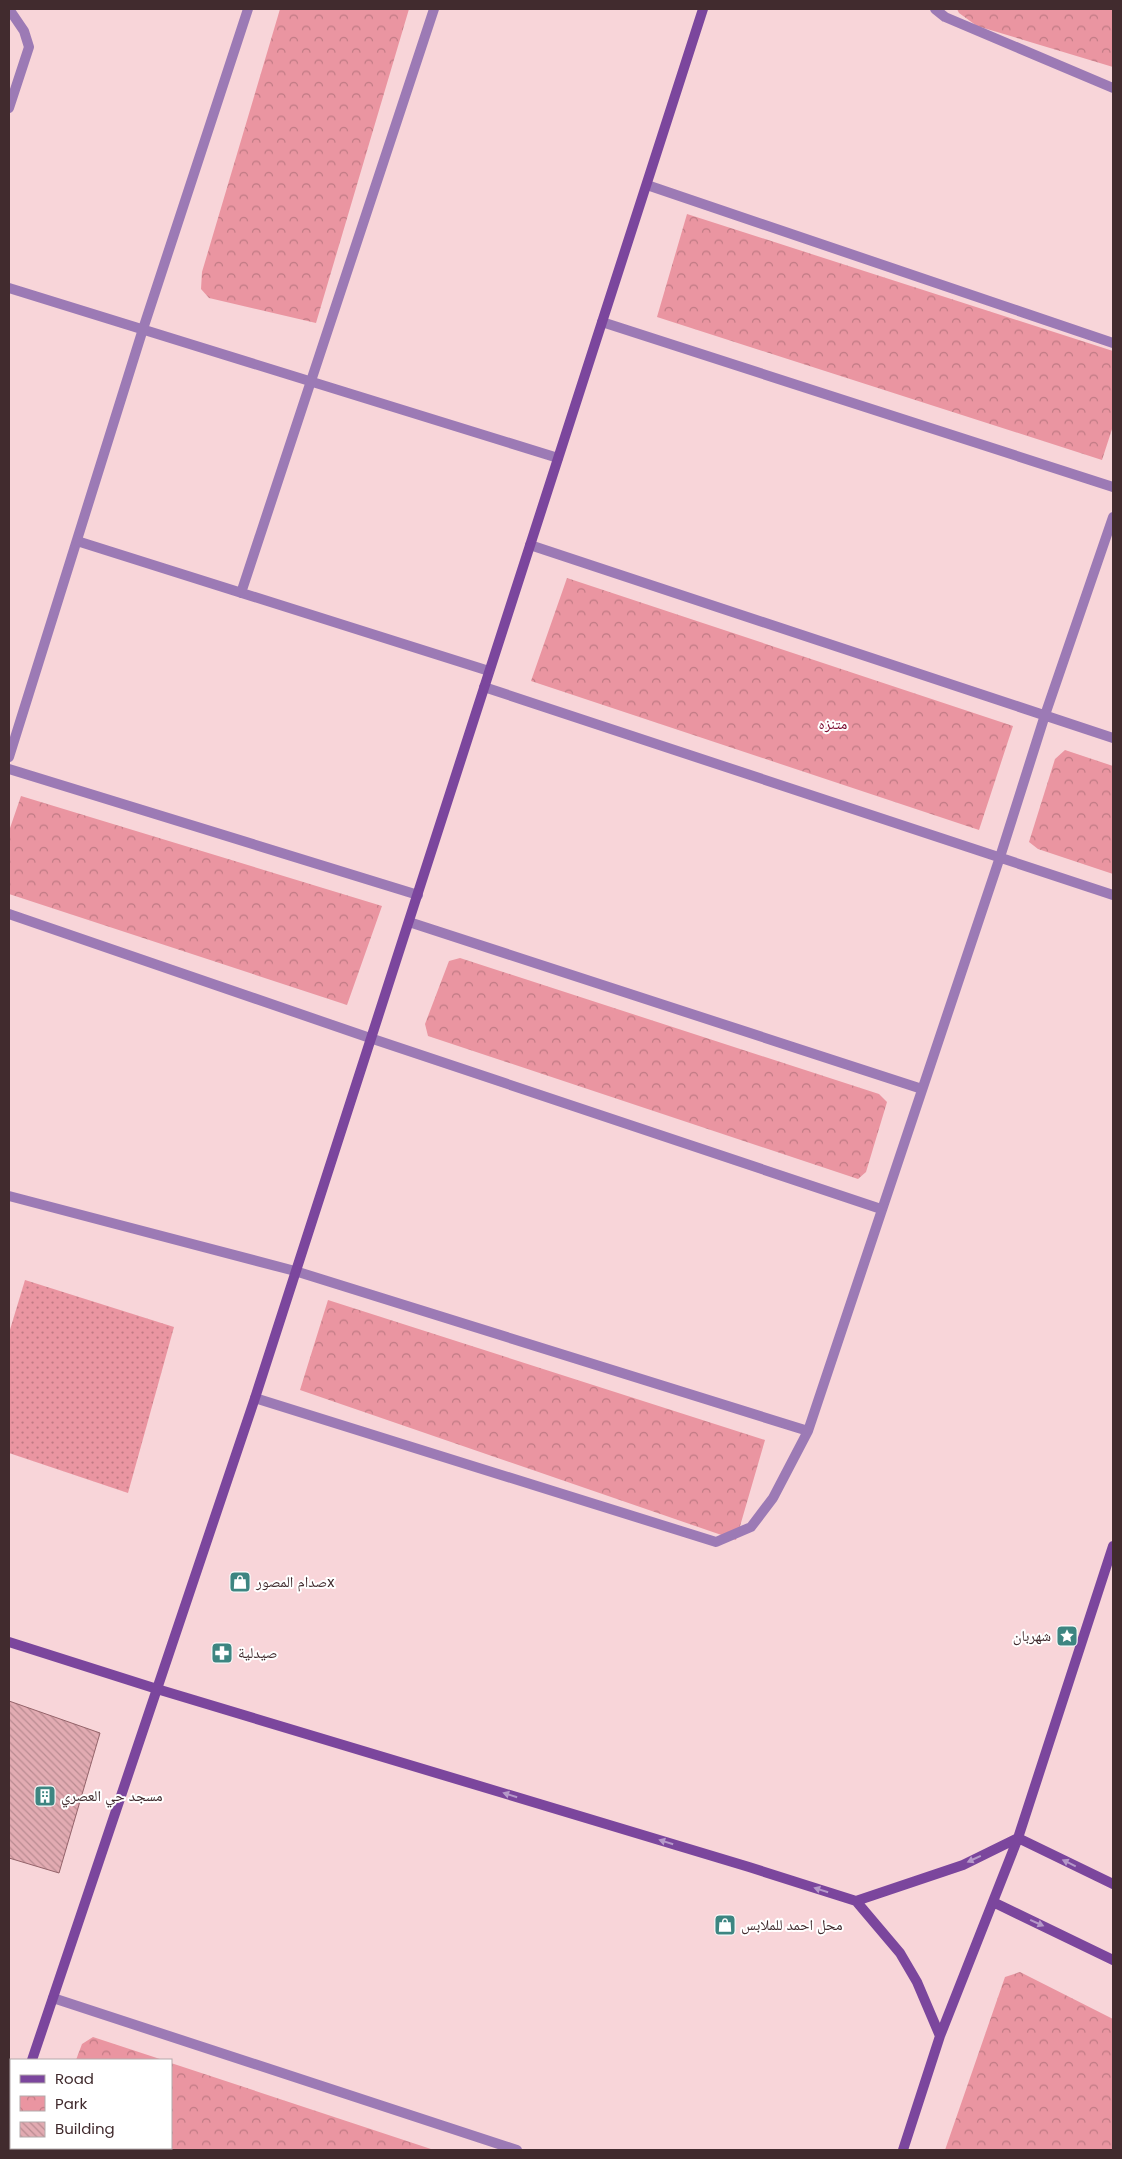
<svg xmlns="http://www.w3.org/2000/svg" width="1122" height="2159" font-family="Poppins,'Noto Naskh Arabic',sans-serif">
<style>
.grass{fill:url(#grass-dots)}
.park{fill:url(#park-crowns)}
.building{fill:url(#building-back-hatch);stroke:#94636a}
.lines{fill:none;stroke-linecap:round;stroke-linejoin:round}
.lane{stroke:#9c7ab5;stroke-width:10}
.street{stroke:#9c7ab5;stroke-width:10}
.secondary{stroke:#7b469d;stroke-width:10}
.oneway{fill:#b699c9}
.labels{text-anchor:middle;stroke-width:4;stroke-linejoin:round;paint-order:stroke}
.park-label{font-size:15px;fill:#7a0a2f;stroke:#fff}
.poi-label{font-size:15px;fill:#412b2e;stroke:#fff;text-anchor:start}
</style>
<defs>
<pattern id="grass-dots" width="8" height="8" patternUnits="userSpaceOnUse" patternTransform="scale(1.25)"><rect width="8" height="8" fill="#ea95a1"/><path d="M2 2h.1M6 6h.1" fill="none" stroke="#bf7a84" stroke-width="1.8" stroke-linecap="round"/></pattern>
<pattern id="park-crowns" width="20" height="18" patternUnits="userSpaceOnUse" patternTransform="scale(1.25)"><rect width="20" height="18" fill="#ea95a1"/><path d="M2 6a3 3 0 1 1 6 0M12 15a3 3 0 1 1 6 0" fill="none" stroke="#bf7a84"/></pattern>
<pattern id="building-back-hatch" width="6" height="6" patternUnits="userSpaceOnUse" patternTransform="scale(1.25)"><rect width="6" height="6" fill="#e2abb2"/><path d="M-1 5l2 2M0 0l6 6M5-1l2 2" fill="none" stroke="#b98b91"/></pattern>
</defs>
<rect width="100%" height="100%" fill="#f8d5d9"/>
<path class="grass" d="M25 1280 174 1327 128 1493 9 1453V1333Z"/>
<path class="park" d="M280 9H409L316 323 209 298 201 289 202 272Z
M957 9H1113V67L977 26 959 13Z
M687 214 1113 351V426L1102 460 657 317Z
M567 578 1013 726 979 830 531 681Z
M1065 750 1113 766V874L1038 849 1029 842 1055 759Z
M21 796 382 906 347 1005 9 894V831Z
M460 958 879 1094 887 1102 866 1172 858 1179 428 1036 425 1024 449 961Z
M328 1300 765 1440 736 1540 300 1390Z
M1020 1972 1113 2019V2150H945L1005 1977Z
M93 2037 163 2060H76L82 2044Z
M171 2063 434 2150H63L56 2148H171Z"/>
<path class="building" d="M9 1701 100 1733 59 1873 9 1858Z"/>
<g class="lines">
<path class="lane" d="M9 108 29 47 24 31 9 9
M311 381 434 9"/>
<path class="street" d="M935 9 945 17 1113 88
M647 185 1113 343
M9 288 558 458
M602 322 1113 487
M77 541 489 671
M530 545 1113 738
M241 593 311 381
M484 687 1113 895
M9 757 143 329 248 9
M9 769 418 895
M9 914 370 1038 881 1209
M409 922 922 1089
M9 1196 295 1271 808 1431
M255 1398 716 1542 751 1527 773 1498 808 1431 1000 857 1045 715 1113 517
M53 1998 517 2150"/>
<path class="secondary" d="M9 1642 157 1689 749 1867 856 1901 963 1865 1018 1838
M1018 1838 1113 1884
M856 1901 900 1953 917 1982 940 2036
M993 1902 1113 1960
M32 2060 255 1398 703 9
M9 2131 11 2123
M903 2150 940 2036 1018 1838 1113 1546"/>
</g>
<defs><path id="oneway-solid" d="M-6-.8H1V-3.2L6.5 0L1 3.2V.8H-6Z" transform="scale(1.25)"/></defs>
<g class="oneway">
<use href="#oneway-solid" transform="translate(510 1795) rotate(-163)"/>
<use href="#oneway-solid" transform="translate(666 1842) rotate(-163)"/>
<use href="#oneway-solid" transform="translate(974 1859) rotate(155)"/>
<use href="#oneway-solid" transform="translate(1069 1863) rotate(-154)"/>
<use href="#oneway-solid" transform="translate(821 1890) rotate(-162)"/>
<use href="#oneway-solid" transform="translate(1037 1923) rotate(24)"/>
</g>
<defs>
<g id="shop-square" transform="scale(1.125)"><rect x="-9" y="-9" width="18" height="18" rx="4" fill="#3d8581" stroke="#fff"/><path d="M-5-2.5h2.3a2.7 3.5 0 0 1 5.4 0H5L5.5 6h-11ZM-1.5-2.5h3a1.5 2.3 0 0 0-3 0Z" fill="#fff"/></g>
<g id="sight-square" transform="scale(1.125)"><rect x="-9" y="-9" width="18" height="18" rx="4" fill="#3d8581" stroke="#fff"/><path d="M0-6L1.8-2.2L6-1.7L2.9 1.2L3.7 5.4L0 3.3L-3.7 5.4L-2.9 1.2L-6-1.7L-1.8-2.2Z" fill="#fff"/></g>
<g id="pharmacy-square" transform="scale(1.125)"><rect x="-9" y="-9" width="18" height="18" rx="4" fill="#3d8581" stroke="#fff"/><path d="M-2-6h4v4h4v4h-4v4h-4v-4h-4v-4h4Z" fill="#fff"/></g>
<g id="building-square" transform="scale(1.125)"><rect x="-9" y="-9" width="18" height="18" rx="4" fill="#3d8581" stroke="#fff"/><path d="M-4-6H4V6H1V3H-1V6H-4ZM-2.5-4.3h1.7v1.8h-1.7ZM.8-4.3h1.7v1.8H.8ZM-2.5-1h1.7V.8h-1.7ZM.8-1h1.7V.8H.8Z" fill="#fff"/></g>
</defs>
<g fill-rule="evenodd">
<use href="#shop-square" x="240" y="1582"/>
<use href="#sight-square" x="1067" y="1636"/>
<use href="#pharmacy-square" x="222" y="1653"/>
<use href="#building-square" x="45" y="1796"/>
<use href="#shop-square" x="725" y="1925"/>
</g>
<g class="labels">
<g class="park-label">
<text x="833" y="729">متنزه</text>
</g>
<g class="poi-label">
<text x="256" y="1587">صدام المصورx</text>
<text x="1051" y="1641" text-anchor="end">شهربان</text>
<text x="238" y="1658">صيدلية</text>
<text x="61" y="1801">مسجد حي العصري</text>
<text x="741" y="1930">محل احمد للملابس</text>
</g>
</g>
<rect width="1122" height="2159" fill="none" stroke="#412b2e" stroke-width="20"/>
<rect x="10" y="2059" width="162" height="90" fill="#ffffff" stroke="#b3aaab"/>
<rect x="20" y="2075" width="25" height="8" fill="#7b469d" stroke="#b3aaab"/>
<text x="55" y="2084" font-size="15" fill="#412b2e">Road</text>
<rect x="20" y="2096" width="25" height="15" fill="url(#park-crowns)" stroke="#b3aaab"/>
<text x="55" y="2109" font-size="15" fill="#412b2e">Park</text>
<rect x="20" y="2122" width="25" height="15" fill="url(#building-back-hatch)" stroke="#b3aaab"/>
<text x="55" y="2134" font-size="15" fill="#412b2e">Building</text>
</svg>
